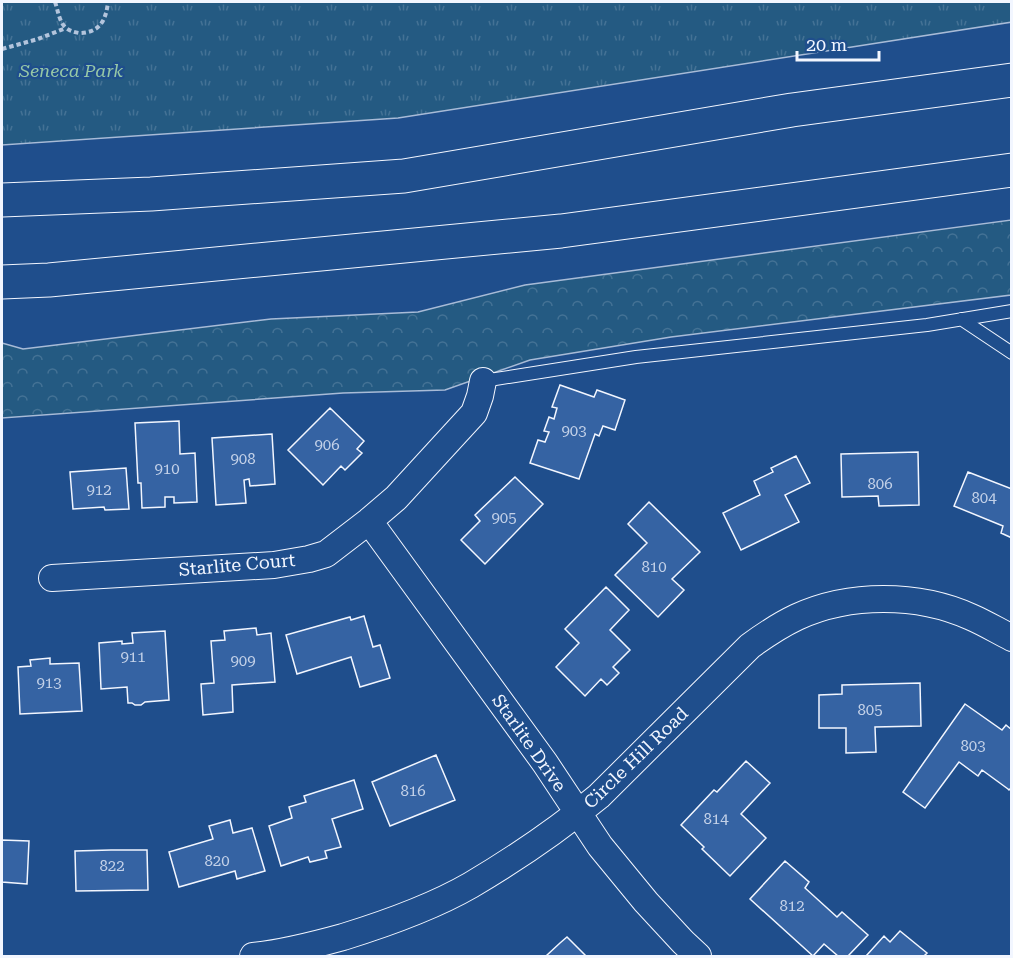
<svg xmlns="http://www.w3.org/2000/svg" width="1013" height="958" font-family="'Roboto Serif',serif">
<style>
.grass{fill:url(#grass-tufts);stroke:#a8bbd7;stroke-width:1.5}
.forest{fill:url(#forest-crowns);stroke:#a8bbd7;stroke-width:1.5}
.building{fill:#3563a3;stroke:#f2f6ff;stroke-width:1.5}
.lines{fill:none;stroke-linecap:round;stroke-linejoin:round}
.service-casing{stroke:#f2f6ff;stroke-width:14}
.minor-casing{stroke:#f2f6ff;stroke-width:28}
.motorway-casing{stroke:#f2f6ff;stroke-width:35}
.path{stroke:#b3c4dc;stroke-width:4;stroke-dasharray:4.5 3;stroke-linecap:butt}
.service{stroke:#1f4e8c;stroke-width:12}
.minor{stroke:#1f4e8c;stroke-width:26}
.motorway{stroke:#1f4e8c;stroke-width:33}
.labels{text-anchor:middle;stroke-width:4.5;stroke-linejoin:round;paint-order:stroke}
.number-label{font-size:15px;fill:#c3d1e8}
.park-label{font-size:18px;font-style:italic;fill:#97c8a6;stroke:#1f4e8c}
.street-label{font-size:18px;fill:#f2f6ff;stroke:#1f4e8c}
</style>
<defs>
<pattern id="grass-tufts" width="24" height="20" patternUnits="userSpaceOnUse" patternTransform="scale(1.5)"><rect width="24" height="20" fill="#245a82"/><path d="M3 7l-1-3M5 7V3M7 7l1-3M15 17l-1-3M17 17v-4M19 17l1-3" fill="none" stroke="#447295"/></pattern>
<pattern id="forest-crowns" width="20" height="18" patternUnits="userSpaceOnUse" patternTransform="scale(1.5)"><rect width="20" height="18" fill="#245a82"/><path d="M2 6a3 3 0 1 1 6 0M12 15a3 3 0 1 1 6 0" fill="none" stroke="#447295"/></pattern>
</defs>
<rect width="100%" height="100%" fill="#1f4e8c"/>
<path class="grass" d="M2 2H1011L1012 22 398 118 2 145Z"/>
<path class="forest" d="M1011 220V295L671 337 530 360 445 390 343 393 2 418V343L23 349 271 319 418 312 525 285Z"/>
<path class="building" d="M560 385 594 397 597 390 625 400 615 430 603 426 599 436 595 434 579 479 530 463 538 440 545 442 549 432 544 431 549 417 554 419 557 408 552 407Z
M330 408 364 441 357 449 362 453 345 470 341 466 323 485 288 450Z
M179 421 180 454 195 453 197 502 174 503V497H165V507L142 508 141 483H138L135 423Z
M272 434 275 484 250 486 249 479 244 480 246 503 216 505 212 438Z
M918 452 919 505 879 506 878 496 842 497 841 454Z
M796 456 810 483 785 495 799 522 741 550 723 513 760 495 754 481 773 472 771 468Z
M126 468 129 509 105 510 104 507 73 509 70 472Z
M968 472 1012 489V538L1001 533 1003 526 954 506Z
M515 477 543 504 485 564 461 540 480 521 475 515Z
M649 502 700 552 672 579 684 590 658 617 615 575 647 543 628 524Z
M606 587 629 610 610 630 630 650 613 667 619 673 607 685 601 679 585 696 556 667 579 643 565 629Z
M364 616 373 647 380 645 390 678 360 687 351 657 297 674 286 635 350 617 351 620Z
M256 628 257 635 271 633 275 682 232 685 233 712 203 715 201 684 214 683 211 641 225 640 224 631Z
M165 631 169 700 145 702 141 705H135L132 703H128L127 687 101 689 99 643 122 641V644L133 643 132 633Z
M50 658V664L79 663 82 711 20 714 18 667 31 666 30 660Z
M920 683 921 726 875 727 876 752 846 753V728H819V695L842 694V685Z
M965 704 1002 730 1006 725 1012 730V787L1009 790 1008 789 982 770 978 776 959 762 925 808 903 792Z
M436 755 455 800 390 826 372 782Z
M746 761 770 783 741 814 766 838 730 876 702 849 704 847 681 825 714 790 717 792Z
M354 780 363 809 332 819 341 847 325 851 327 858 310 862 308 857 281 866 269 826 292 818 289 807 306 802 304 796Z
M230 820 233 833 252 828 265 871 237 879 235 871 179 887 169 852 213 839 209 826Z
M2 840 29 841 27 884 2 882Z
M111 850H147L148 890 76 891 75 851Z
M785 861 809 882 805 888 837 917 842 912 868 935 848 956H838L824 944 813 956 750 899Z
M900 931 927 953 924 956H866L884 936 890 942Z
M567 937 586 956H546L560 943Z"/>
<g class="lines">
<g class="service-casing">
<path id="service" d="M961 319 1012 353
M483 381 636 357 927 325 1012 311"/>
</g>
<g class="minor-casing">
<path id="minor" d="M369 521 545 763 600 846 646 902 683 942 698 956
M52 578 274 565 309 559 326 554 369 521 396 498 474 413 480 396 483 381
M253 956C283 953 314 945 343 937 385 924 433 907 471 885 515 859 559 829 599 796L750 646C765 635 780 625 797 617 849 593 918 593 971 617 985 623 998 631 1012 638"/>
</g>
<g class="motorway-casing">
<path id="motorway" d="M2 200 151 194 404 176 792 110 1012 80
M2 282 49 280 561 231 1012 170"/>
</g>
<path class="path" d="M55 2C58 10 59 22 66 28 70 31 74 32 79 33 100 33 106 20 108 2
M2 49 38 39 66 28"/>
<use href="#service" class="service"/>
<use href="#minor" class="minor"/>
<use href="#motorway" class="motorway"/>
</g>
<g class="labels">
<g class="number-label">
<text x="574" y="436">903</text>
<text x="327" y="450">906</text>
<text x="243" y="464">908</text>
<text x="167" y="474">910</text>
<text x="880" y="489">806</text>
<text x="99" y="495">912</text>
<text x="984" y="503">804</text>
<text x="504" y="523">905</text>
<text x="654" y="572">810</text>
<text x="133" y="662">911</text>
<text x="243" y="666">909</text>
<text x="49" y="688">913</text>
<text x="870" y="715">805</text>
<text x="973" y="751">803</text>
<text x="413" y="796">816</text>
<text x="716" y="824">814</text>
<text x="217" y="866">820</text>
<text x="112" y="871">822</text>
<text x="792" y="911">812</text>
</g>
<g class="park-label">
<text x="71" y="77">Seneca Park</text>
</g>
<g class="street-label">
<text transform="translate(237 565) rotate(-5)" y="6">Starlite Court</text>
<text transform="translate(529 743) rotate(55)" y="6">Starlite Drive</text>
<text transform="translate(636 758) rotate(-44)" y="6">Circle Hill Road</text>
</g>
</g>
<rect width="1013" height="958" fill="none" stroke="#f2f6ff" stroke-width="6"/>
<path d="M797 51v9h82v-9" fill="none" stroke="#f2f6ff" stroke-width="3"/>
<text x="806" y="51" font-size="18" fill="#f2f6ff" stroke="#1f4e8c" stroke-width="4.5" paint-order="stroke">20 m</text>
</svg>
